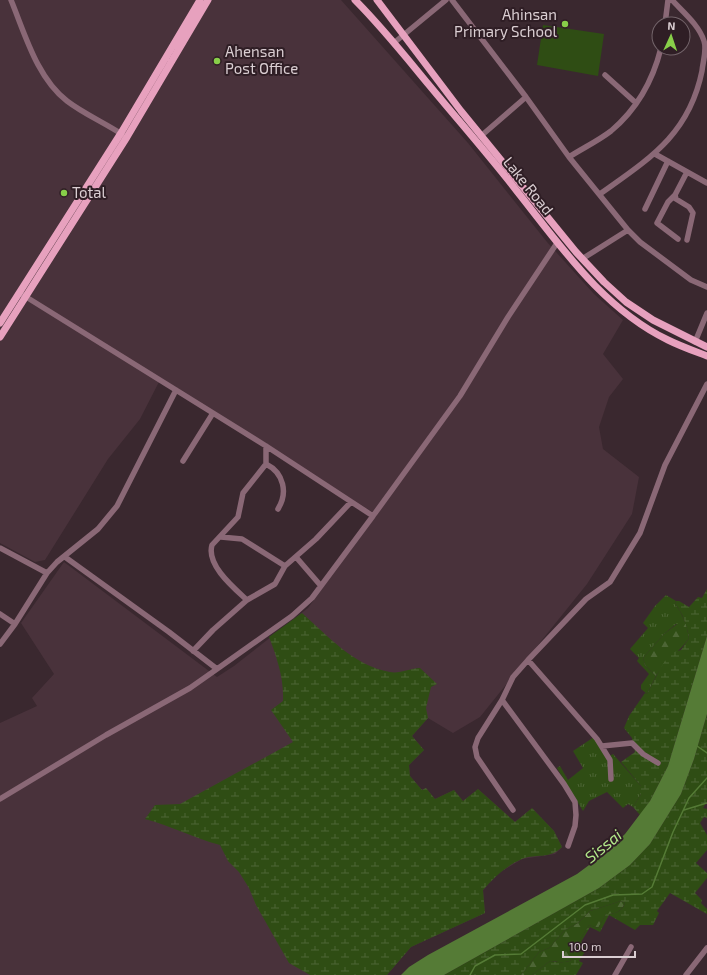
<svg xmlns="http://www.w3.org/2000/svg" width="707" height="975" font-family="'Exo 2',sans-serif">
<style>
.built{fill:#49323b}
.grass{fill:url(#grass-tufts)}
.forest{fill:url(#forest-firs)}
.wetland{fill:url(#wetland-marsh)}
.garden{fill:#2f4d14}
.water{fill:#557b36}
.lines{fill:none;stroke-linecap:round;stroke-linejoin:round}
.stream{stroke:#557b36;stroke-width:1.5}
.minor{stroke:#8a6876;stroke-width:5.5}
.major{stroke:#e7a1be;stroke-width:7}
.poi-dot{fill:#88cf49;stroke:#2f1e25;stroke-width:1.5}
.labels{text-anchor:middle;stroke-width:4;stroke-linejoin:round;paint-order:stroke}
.poi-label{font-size:15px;fill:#daced2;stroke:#2f1e25;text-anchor:start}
.street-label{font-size:15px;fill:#daced2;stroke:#2f1e25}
.water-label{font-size:16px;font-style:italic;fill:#b3ea8b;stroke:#2f1e25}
</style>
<defs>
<pattern id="grass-tufts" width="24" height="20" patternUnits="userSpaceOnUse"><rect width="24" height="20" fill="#2f4d14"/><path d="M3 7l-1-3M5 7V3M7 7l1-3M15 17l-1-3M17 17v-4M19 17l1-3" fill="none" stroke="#4d6535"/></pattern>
<pattern id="forest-firs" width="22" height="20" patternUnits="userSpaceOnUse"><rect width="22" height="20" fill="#2f4d14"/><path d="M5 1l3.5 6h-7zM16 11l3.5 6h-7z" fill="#4d6535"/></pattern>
<pattern id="wetland-marsh" width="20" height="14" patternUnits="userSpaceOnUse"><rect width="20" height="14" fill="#2f4d14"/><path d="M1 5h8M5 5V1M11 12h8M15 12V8" fill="none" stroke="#4d6535"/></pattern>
</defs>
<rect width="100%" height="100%" fill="#3a282f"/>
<path class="built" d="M0 0H341L468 143 547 242 594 294 623 320 603 354 623 379 609 397 599 427 603 449 639 477 632 514 587 584 480 717 453 733 428 718 412 736 424 750 409 765 410 776 422 790 426 788 435 799 454 790 463 801 478 789 515 822 532 808 554 831 562 847 555 854 522 859 497 874 483 890 485 913 411 947 387 975H0V723L37 706 32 698 54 674 21 623 64 562 217 677 234 666 308 608 377 515 161 378 140 419 108 459 45 560 35 562 0 543Z"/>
<path class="grass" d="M666 595 676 601 675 604 680 611 686 624H676L664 634 643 658 645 665 656 676 647 694 641 689V685L649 674 637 661 639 658 630 649 648 628 643 623 655 606Z
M594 737 606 758 613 754 641 786V794L633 807 628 804 623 808 607 792 589 801 583 811 557 768 560 766 568 780 583 768 573 751Z"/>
<path class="forest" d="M677 624H686L689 638C680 652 664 661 656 676L645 665 643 658 664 634Z
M621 901 625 903C621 912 615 914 606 914L598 928 589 925 579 942 584 947C576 962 566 964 550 961L532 975H521L539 952 549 948 565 930 578 923 590 911Z"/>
<path class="wetland" d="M707 589V636L668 766 650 801 640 815 633 807 641 794V786L621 762 635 752 632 738 624 728 629 716 645 693 647 694 661 667 671 653 681 650 689 638C687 626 683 613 675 604L676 601H679L689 607 698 597 702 598Z
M302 613C328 636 354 666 390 672 399 674 411 668 420 668L437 684 431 687 426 708 428 718 412 736 424 750 409 765 410 776 422 790 426 788 435 799 454 790 463 801 478 789 515 822 532 808 554 831 562 847C549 860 537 853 522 859 506 866 494 877 483 890L485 913 411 947 387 975H310L289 963 256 905 249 888 239 872 228 861 220 845C194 838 171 826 145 819L155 805 180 804 293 742 271 710 283 701C284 678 277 658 269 637Z
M707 714V801L703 808 707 809V818L704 817 700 823 707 835V850L696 863 707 873V878L695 893 702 900 701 903 707 909V914L670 893 657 911 659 913 653 925H640L635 930 609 915 600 932 590 927 581 942 588 947 579 961 583 963 576 975H532L550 961C566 964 576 962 584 947L579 942 589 925 598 928 606 914C614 914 622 912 625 903L621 901 590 911 578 923 565 930 549 948 539 952 521 975H444L599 888 630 865 650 844 681 794 694 759Z"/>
<path class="garden" d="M543 25 604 34 598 76 537 65Z"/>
<path class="water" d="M707 636V714L694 759 681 794 650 844 630 865 599 888 444 975H401L409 967 428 955 577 874 604 854 625 834 650 801 668 766Z"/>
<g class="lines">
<path class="stream" d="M697 746 707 753
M684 810 707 803
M470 975 475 966 495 955 521 954 585 905 613 895 642 894 652 887 673 832 689 798 707 778"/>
<path class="minor" d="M11 0C25 34 37 78 67 101 84 114 105 123 123 135
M452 0 526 97 569 157 628 230 640 242 691 280 707 287
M665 24 668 0
M395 42 446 0
M605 75 636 103
M481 136 526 97
M655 154 707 183
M569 157C583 148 598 141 611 131 636 110 653 80 661 48
M687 172 675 195 676 199 689 207 693 213 687 240
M600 194C649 159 689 135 702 71 703 61 707 50 704 41 699 25 683 12 672 0
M675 195 668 202 657 223 678 239
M645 209 668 161
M582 259 628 230
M23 295 266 446 373 516 460 396 508 317 557 243
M695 342 707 313
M183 461 213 413
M266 464C284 473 288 493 278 509
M221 537 242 539 285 566
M0 548 47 573 57 562 98 529 117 506 176 390
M296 557 321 586
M247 600C234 588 206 565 212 545L238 517 243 493 266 464V446
M0 614 15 624
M0 644 15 624 47 573
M193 651 213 630 247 600 275 584 285 566 316 539 351 502
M217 669 292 616 312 598 373 516
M502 700 564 784 575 802 576 815 575 826 568 846
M602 746 632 743 643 754 658 763
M611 779 610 760 597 739 528 660 586 599 610 582 640 533 665 465 707 384
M0 799 106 735 190 688 217 669 169 632 65 557
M513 810 477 757 475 747 478 738 502 700 513 677 528 660
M615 975 631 947
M686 975 707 948"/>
<path class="major" d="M355 0C382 27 405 56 429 85 458 120 488 154 516 190 560 245 602 308 668 340 680 346 694 351 707 356
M377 0 461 111 576 252 604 282 626 302 653 320 707 347
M0 323 121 133 200 0
M0 337 127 137 208 0"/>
</g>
<g class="poi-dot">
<circle cx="565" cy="24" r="4"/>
<circle cx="217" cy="61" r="4"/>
<circle cx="64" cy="193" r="4"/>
</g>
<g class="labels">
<g class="poi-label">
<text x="557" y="20" text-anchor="end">Ahinsan<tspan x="557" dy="17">Primary School</tspan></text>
<text x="225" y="57">Ahensan<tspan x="225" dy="17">Post Office</tspan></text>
<text x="72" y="198">Total</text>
</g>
<g class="street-label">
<text transform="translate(528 186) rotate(51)" y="5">Lake Road</text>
</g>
<g class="water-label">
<text transform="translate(603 846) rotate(-39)" y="6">Sissai</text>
</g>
</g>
<g transform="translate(671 36) rotate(3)"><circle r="19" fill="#2f1e25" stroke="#73646a"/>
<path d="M0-3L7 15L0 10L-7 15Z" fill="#88cf49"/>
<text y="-6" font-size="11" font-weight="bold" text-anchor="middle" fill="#daced2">N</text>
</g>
<path d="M563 951v6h72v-6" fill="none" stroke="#daced2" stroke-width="2"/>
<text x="569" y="951" font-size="12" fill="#daced2" stroke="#2f1e25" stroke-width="3" paint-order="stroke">100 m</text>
</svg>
